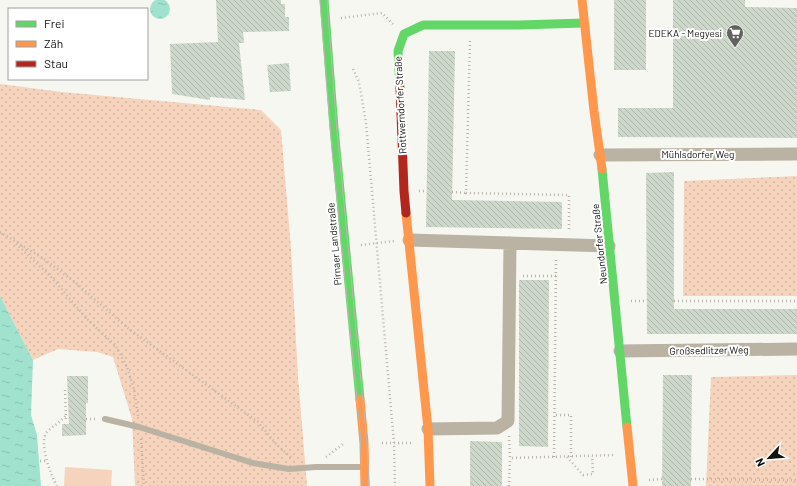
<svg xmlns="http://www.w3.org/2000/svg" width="797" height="486" font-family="Barlow,sans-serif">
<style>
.grass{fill:url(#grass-dots)}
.pitch{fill:#f6d3bc}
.water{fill:url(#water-ripples)}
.building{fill:url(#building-back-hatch)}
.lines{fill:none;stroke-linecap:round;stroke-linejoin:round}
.path{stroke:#b9b4aa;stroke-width:2.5;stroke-dasharray:1 3;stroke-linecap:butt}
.lane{stroke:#bab2a3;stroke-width:6}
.street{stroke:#bab2a3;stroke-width:13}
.fast{stroke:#63d668;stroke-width:9}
.slow{stroke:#ff974d;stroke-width:9}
.jam{stroke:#b3261e;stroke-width:9}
.tram{stroke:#bbb7af;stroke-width:1}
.labels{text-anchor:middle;stroke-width:4;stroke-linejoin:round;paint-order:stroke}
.poi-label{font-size:10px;fill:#11110e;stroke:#fff;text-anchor:end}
.street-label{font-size:10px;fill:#11110e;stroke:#fff}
</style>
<defs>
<pattern id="grass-dots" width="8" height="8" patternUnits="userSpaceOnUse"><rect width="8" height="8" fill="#f6d3bc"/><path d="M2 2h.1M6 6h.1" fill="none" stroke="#d2b4a0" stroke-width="1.8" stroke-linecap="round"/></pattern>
<pattern id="water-ripples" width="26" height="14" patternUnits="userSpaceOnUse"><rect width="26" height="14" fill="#a1e2ce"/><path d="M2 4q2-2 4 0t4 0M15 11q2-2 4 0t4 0" fill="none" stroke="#8ac1b0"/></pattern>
<pattern id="building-back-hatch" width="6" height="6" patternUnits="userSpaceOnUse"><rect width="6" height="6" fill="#cdd7ca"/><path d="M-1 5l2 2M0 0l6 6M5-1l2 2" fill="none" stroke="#afb8ac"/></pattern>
</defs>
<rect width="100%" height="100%" fill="#f7f7f2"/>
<path class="grass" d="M0 84 62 92 261 110 281 130 291 248 298 377 307 486H135L132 419 113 357 97 352 58 349 33 360 0 296Z
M797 176V296H683L684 181Z
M797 375V486H706L711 377Z"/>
<path class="pitch" d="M65 467 112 470 111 486H64Z"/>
<path class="water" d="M150 9a10 10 0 1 1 20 0a10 10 0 1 1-20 0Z
M0 296 33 360 31 415 37 435 41 486H0Z"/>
<path class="building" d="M216 0H281V4H285V17H289V31L243 32 244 43H239L245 100 210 97V100L172 94 170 44 218 42Z
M614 0H646V70H614Z
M673 0H745V7L797 8V138L618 137V108H673Z
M429 51H455L452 200 562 202V229L426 227Z
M289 63 291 91 270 92 267 65Z
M674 172V309H797V334H647L646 173Z
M519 280H549L548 447 519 446Z
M663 375H692L691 486H662Z
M67 376H88V403H86V435L62 436V424H69Z
M470 441 502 442V486H470Z"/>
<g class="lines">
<path class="path" d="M341 18 382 13 393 24
M470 41 466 193 569 195V231
M353 69 359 82 366 123 394 443 395 486
M419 191H426
M452 192 466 193
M0 232 44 259 76 283 129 329 258 422 277 445 293 459
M16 244 52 278 87 319 115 345 127 367 134 389 138 416
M361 245 394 241
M523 276H556
M631 301H646
M674 301H797
M65 390 66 420H68
M556 415H571V457
M86 419H96
M509 436 510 458 614 455
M141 439 144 486
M382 443H414
M326 457 343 444
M554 457 556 258
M567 457 583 475 593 474 592 456
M40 461H46
M691 479 797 480
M649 480 662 479
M57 486C51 476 38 442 47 432 53 426 60 423 66 415
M509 486 510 458"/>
<path class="lane" d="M105 419 139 427 253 463 289 469 316 467H363"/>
<path class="street" d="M600 155 797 154
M409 240 609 246
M620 351 797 349
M428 429 497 428 508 421 510 243"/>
<path class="fast" d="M324 0 334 128 360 399
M400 88 398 51 404 34 423 25H519L584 23
M602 169 627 427"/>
<path class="slow" d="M582 0 594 111 602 169
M406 213 428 429 430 486
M360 399 364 443 365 486
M627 427 633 486"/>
<path class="jam" d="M400 88 404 191 406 213"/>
<path class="tram" d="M320 0 332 149 360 429 362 486
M327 0 337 131 367 443 369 486"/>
</g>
<defs>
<g id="supermarket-pin" transform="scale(0.9)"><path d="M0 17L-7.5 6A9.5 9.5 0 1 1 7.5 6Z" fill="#62625e" stroke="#fff"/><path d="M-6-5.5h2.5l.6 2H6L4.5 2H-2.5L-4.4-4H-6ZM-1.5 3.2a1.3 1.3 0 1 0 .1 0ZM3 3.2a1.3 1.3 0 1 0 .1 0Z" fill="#fff"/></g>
</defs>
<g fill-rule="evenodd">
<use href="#supermarket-pin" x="735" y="33"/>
</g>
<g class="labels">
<g class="poi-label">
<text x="722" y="37">EDEKA - Megyesi</text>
</g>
<g class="street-label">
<text transform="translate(400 105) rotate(-93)" y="4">Rottwerndorfer Straße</text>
<text x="698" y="158">Mühlsdorfer Weg</text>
<text transform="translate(334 244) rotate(-95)" y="4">Pirnaer Landstraße</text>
<text transform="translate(599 244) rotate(-96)" y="4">Neundorfer Straße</text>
<text transform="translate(709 350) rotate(-1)" y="4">Großsedlitzer Weg</text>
</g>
</g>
<rect x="8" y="8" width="140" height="72" fill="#ffffff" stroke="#a0a09f"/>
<rect x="16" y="21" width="20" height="6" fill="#63d668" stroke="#a0a09f"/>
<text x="44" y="28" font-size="12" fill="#11110e">Frei</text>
<rect x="16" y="41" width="20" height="6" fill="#ff974d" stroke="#a0a09f"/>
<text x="44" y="48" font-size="12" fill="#11110e">Zäh</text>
<rect x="16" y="61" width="20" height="6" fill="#b3261e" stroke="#a0a09f"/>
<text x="44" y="68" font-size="12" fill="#11110e">Stau</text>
<g transform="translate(769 458) rotate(244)" stroke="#ffffff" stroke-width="3" paint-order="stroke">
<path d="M0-3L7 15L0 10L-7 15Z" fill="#11110e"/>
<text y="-6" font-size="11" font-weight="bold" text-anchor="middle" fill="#11110e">N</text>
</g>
</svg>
